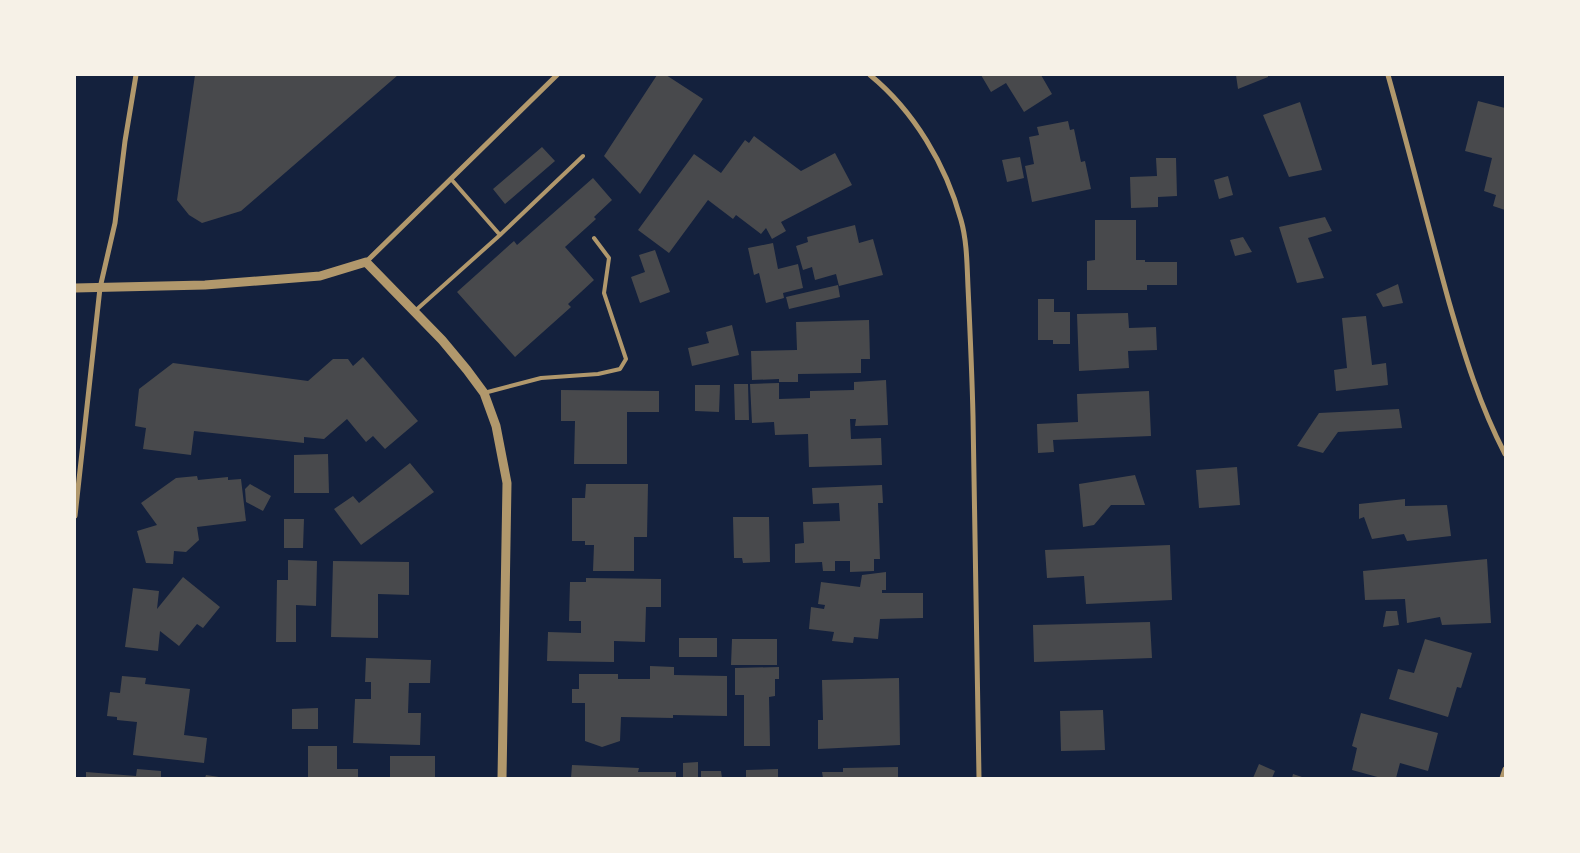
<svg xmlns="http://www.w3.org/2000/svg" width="1580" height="853" font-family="Lato,sans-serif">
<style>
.building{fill:#48494c}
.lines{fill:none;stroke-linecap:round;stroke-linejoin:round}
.service{stroke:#b1986c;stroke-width:4}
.minor{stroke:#b1986c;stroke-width:5}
.tertiary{stroke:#b1986c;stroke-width:9}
</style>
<rect width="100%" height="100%" fill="#14213d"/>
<path class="building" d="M195 75H398L241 211 202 223 189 215 177 200Z
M657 75H666L703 99 640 194 604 156Z
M981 75H1041L1052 94 1024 112 1006 83 991 92Z
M1236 75H1268V77L1238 89Z
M1478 101 1505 108V210L1493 206 1496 195 1484 191 1492 158 1465 151Z
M1300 102 1322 170 1289 177 1263 115Z
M1068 121 1070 130 1074 129 1081 162 1085 161 1091 189 1032 202 1025 166 1034 164 1029 137 1039 135 1037 127Z
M754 136 801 171 835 153 852 185 781 222 786 231 772 239 766 228 761 234 736 215 733 219 708 200 669 253 638 230 694 154 721 173 745 140 749 143Z
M542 147 555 161 505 204 493 189Z
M1020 157 1024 178 1007 182 1002 160Z
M1156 158H1176L1177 196 1158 197V207L1131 208 1130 177 1157 176Z
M1228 176 1233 195 1219 199 1214 180Z
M593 178 612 200 594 217 596 219 565 247 594 280 568 304 571 307 515 357 457 292 514 241 517 245Z
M1325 217 1332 231 1308 238 1324 278 1297 283 1279 227Z
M1095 220H1136V260H1145V262H1177V285H1147V290H1087V261L1095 260Z
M855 225 859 243 873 239 883 275 839 286 836 274 815 280 812 267 803 270 796 246 808 242 807 237Z
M1243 237 1252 252 1235 256 1230 240Z
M773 243 778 269 798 264 803 288 783 293 784 298 766 303 759 273 754 275 748 248Z
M655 250 670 292 640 303 631 277 645 272 639 255Z
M1398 284 1403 303 1383 307 1376 294Z
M838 285 840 297 789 309 786 297Z
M1038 299H1054V312H1070V344H1053V340H1038Z
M1128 313 1129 328 1156 327 1157 350 1128 351 1129 368 1079 371 1077 314Z
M1366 316 1372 365 1386 363 1388 385 1336 391 1334 370 1347 368 1342 318Z
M869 320 870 359H861V373L798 374V382H779V379L752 380 751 351 797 350 796 322Z
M732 325 739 355 692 366 688 348 709 343 706 332Z
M363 357 418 421 385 449 373 436 366 442 347 419 324 439 304 437V443L194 431 191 455 143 449 146 428 135 426 139 389 173 363 308 381 333 359H348L353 366Z
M886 380 888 425 855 426 856 419H850L851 439 881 438 882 465 809 467 808 434 775 435 774 422 752 423 750 384 779 383V399L810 398V391L854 390V382Z
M734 384H748L749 420H735Z
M695 385H720L719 412 695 411Z
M561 390 659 391V412H627V464H574L575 421H561Z
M1149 391 1151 436 1053 440 1054 452 1038 453 1037 424 1078 422 1077 394Z
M1399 409 1402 428 1338 432 1323 453 1297 446 1319 413Z
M328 454 329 493H294V455Z
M410 463 434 492 361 545 334 509 353 496 359 503Z
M1237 467 1240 505 1199 508 1196 470Z
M1135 475 1145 505H1111L1094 525 1083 527 1079 484Z
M197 476 198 480 228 477V480L241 479 246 521 197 527 199 540 186 552 174 551 173 564 146 563 137 531 157 525 141 503 176 478Z
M250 484 271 496 263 511 246 502 245 489Z
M586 484H648L647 537H634V571H593L594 545H585V541H572V498H585Z
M882 485 883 503H878L880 559H874V571L850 572V561H835V571H823L822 562 795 563V544L804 543 803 522 840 521 839 503 813 504 812 488Z
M1405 499V506L1447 505 1451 536 1407 541 1404 534 1372 539 1364 517 1359 519V504Z
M733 517H769L770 562 743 563 742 558H734Z
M284 519H304L303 548H284Z
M1170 545 1172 600 1086 604 1084 576 1047 578 1045 550Z
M1487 559 1491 623 1442 625 1440 617 1407 623 1405 599 1365 600 1363 571Z
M288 560 317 561 316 606 296 605V642H276L277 580H288Z
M333 561 409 562V595L378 594V638L331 637Z
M886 572V590H882V593H923V618L880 619 878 639 854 637 853 643 832 641 834 632 809 629 811 607 824 609 825 605 818 604 821 582 860 587 862 575Z
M183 577 220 607 203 628 197 624 179 646 160 631 158 651 125 647 133 588 159 591 157 609Z
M586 578 661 579V607H646L645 642 614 641V662L547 661 548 632 581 633V621H569L570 582H586Z
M1386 611H1397L1399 625 1383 627Z
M1150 622 1152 658 1034 662 1033 625Z
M679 638H717V657H679Z
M732 639H777V665H731Z
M1425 639 1472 653 1461 688 1457 687 1448 717 1389 699 1398 669 1414 673Z
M366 658 431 660 430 683H409L408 713H421L420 745 353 743 355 699H371V682H365Z
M650 666 674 667V675L727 676V716L673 715V718L621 717 620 741 602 747 585 741V703H572V689H579V674H618V679H650Z
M779 667V679H775V696L769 697 770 746H744V695H735V668Z
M122 676 146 678 145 684 190 689 184 735 207 738 204 763 133 755 137 722 117 720V717L107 716 110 692 120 693Z
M899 678 900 745 818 749V720H823L822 680Z
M318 708V729H292V709Z
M1103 710 1105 750 1061 751 1060 711Z
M1361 713 1438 733 1428 771 1400 763 1396 778H1381L1352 770 1357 748 1352 746Z
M308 746H337V769H358V778H308Z
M390 756H435V778H390Z
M698 762V778H683V763Z
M1259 764 1275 771 1272 778H1253Z
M572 765 639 768 638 772H676V778H571Z
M898 767V778H823L822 772H843V768Z
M137 769 161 771V778H86V772L136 776Z
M778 769V778H746V770Z
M701 771H721L722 778H701Z
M1293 774 1305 778H1292Z
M206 775 219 777V778H205Z"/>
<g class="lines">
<path class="service" d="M451 179 500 235
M415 311 500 235 583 156
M484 393 541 378 598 374 620 369 626 359 604 293 609 258 594 238"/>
<path class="minor" d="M870 75C914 111 946 165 961 220 967 241 967 265 968 287 970 330 972 373 973 416 975 536 977 657 979 778
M1388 75C1409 150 1428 226 1449 302 1464 354 1480 406 1505 454
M366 262 557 75
M75 516 100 288 115 223 125 141 136 75
M1502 778 1505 769"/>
<path class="tertiary" d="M75 288 205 285 320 276 366 262 442 340 467 370 484 393 496 426 507 483 502 778"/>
</g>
<rect width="1580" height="853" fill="none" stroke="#f6f1e7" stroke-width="152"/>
</svg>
